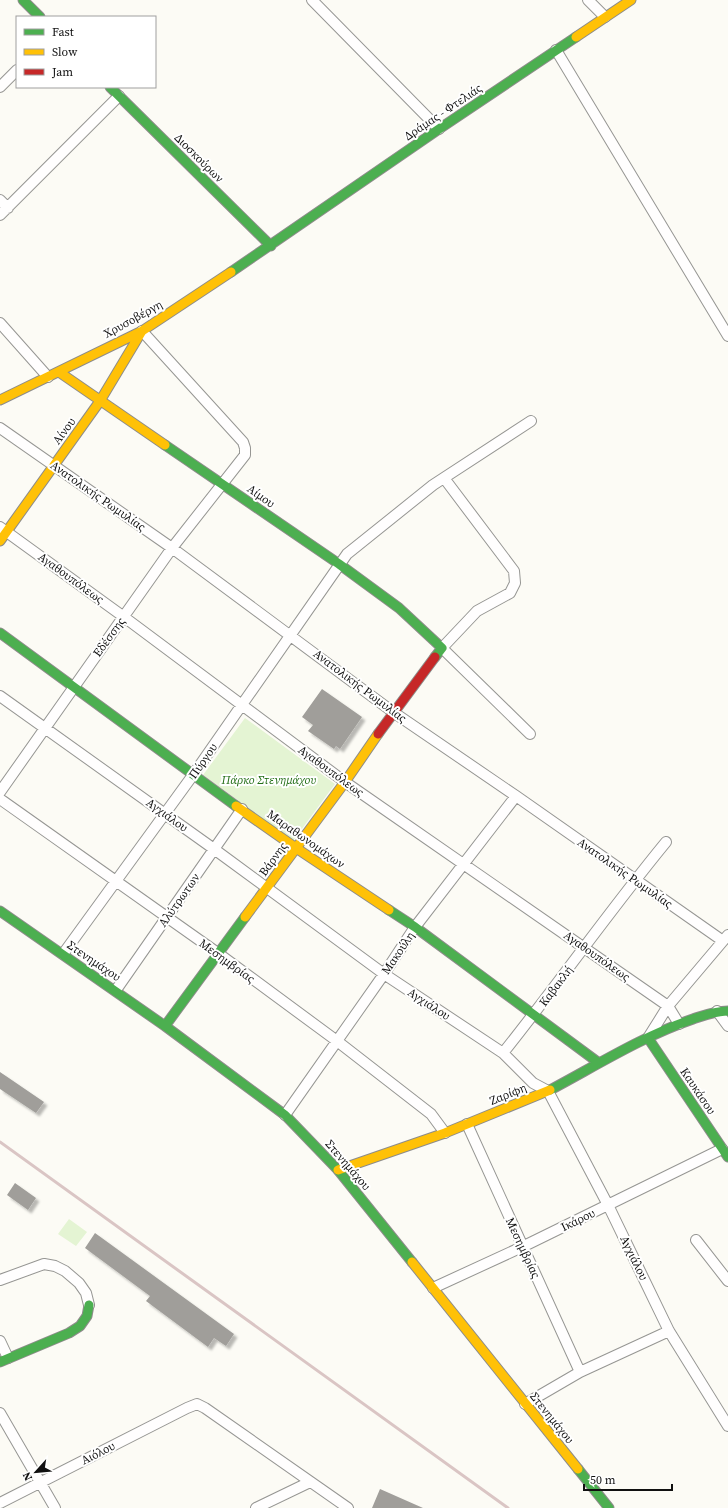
<svg xmlns="http://www.w3.org/2000/svg" width="728" height="1508" font-family="'Source Serif 4',serif">
<style>
.green{fill:#e4f4d3}
.building{fill:#a09e9a;filter:url(#shadow)}
.lines{fill:none;stroke-linecap:round;stroke-linejoin:round}
.street-casing{stroke:#969693;stroke-width:12}
.fast-casing{stroke:#8d8c8a;stroke-width:11}
.slow-casing{stroke:#8d8c8a;stroke-width:11}
.jam-casing{stroke:#8d8c8a;stroke-width:11}
.street{stroke:#fffefe;stroke-width:10}
.fast{stroke:#4caf50;stroke-width:9}
.slow{stroke:#ffc107;stroke-width:9}
.jam{stroke:#c62828;stroke-width:9}
.rail{stroke:#dac5c4;stroke-width:3}
.labels{text-anchor:middle;stroke-width:4;stroke-linejoin:round;paint-order:stroke}
.street-label{font-size:12px;fill:#101010;stroke:#fff}
.park-label{font-size:12px;font-style:italic;fill:#246f18;stroke:#fff}
</style>
<defs>
<filter id="shadow"><feDropShadow dx="3.5" dy="3.5" stdDeviation="1" flood-color="#0004"/></filter>
</defs>
<rect width="100%" height="100%" fill="#fcfbf5"/>
<path class="green" d="M245 718 335 784 293 841 203 775Z
M69 1219 87 1232 76 1246 58 1234Z"/>
<path class="building" d="M322 689 362 717 340 749 336 746 334 749 308 731 313 725 302 717Z
M0 1072 44 1102 36 1113 0 1089Z
M15 1183 36 1198 28 1210 7 1195Z
M95 1233 234 1334 226 1346 214 1338 208 1347 146 1301 150 1296 85 1248Z
M380 1489 423 1508H372Z"/>
<g class="lines">
<g class="street-casing">
<path id="street" d="M312 0 439 129
M588 0 605 17
M556 50 728 336
M0 87 17 70
M0 200 8 208
M0 215 119 96
M0 323 48 377
M0 428 172 548 393 712 516 796 723 941
M444 478 514 571 515 583 510 593 477 611 442 648 530 734
M0 527 124 617 345 782 668 1006 679 1024
M0 696 214 849 384 974 503 1053 533 1083 548 1091 608 1205 669 1331 728 1426
M0 792 172 548 245 455V448L243 442 142 331
M0 799 219 954 337 1041 431 1114 445 1133
M63 954 193 775 347 554 433 485 531 421
M116 990 242 809
M717 1011 728 1026
M648 1038 668 1006 728 935
M503 1053C559 983 610 910 666 842
M285 1115 384 974 415 927 516 796
M467 1124 580 1372
M696 1240 728 1281
M0 1280 44 1264 55 1266 65 1271 79 1283 86 1293 89 1305
M433 1288 522 1247 722 1149
M0 1341 8 1358
M525 1404 580 1372 669 1331
M0 1413 55 1508
M0 1503 187 1408 197 1404 205 1408 348 1508
M256 1508 310 1482"/>
</g>
<g class="fast-casing">
<path id="fast" d="M23 0 40 17
M110 87 271 246
M231 272 439 129 576 37
M165 445 339 564 399 608 442 648 435 657
M0 633 236 806
M389 910 415 927 599 1063
M0 911 165 1026 285 1115 338 1170 412 1262
M165 1026 245 917
M648 1038 728 1157
M550 1090C597 1065 643 1036 693 1019 705 1015 715 1011 728 1011
M0 1362 69 1333 80 1326 87 1316 89 1305
M578 1469 609 1508"/>
</g>
<g class="slow-casing">
<path id="slow" d="M576 37 631 0
M59 372 165 445
M0 400 142 331 231 272
M0 541 100 401 142 331
M236 806 296 848 389 910
M245 917 345 782 378 734
M338 1170 445 1133 550 1090
M412 1262 578 1469"/>
</g>
<g class="jam-casing">
<path id="jam" d="M378 734 435 657"/>
</g>
<use href="#street" class="street"/>
<use href="#fast" class="fast"/>
<use href="#slow" class="slow"/>
<use href="#jam" class="jam"/>
<path class="rail" d="M0 1142 508 1508"/>
</g>
<g class="labels">
<g class="street-label">
<text transform="translate(443 112) rotate(-34)" y="4">Δράμας - Φτελιάς</text>
<text transform="translate(199 158) rotate(45)" y="4">Διοσκούρων</text>
<text transform="translate(133 319) rotate(-29)" y="4">Χρυσοβέργη</text>
<text transform="translate(64 431) rotate(-54)" y="4">Αίνου</text>
<text transform="translate(98 496) rotate(35)" y="4">Ανατολικής Ρωμυλίας</text>
<text transform="translate(261 496) rotate(35)" y="4">Αίμου</text>
<text transform="translate(71 578) rotate(36)" y="4">Αγαθουπόλεως</text>
<text transform="translate(109 637) rotate(-54)" y="4">Εδέσσης</text>
<text transform="translate(360 686) rotate(37)" y="4">Ανατολικής Ρωμυλίας</text>
<text transform="translate(203 761) rotate(-55)" y="4">Πύργου</text>
<text transform="translate(331 771) rotate(36)" y="4">Αγαθουπόλεως</text>
<text transform="translate(167 815) rotate(36)" y="4">Αγχιάλου</text>
<text transform="translate(306 839) rotate(35)" y="4">Μαραθωνομάχων</text>
<text transform="translate(273 859) rotate(-54)" y="4">Βάρνης</text>
<text transform="translate(625 873) rotate(35)" y="4">Ανατολικής Ρωμυλίας</text>
<text transform="translate(179 900) rotate(-55)" y="4">Αλύτρωτων</text>
<text transform="translate(398 953) rotate(-56)" y="4">Μακούλη</text>
<text transform="translate(597 956) rotate(35)" y="4">Αγαθουπόλεως</text>
<text transform="translate(94 961) rotate(34)" y="4">Στενημάχου</text>
<text transform="translate(227 961) rotate(36)" y="4">Μεσημβρίας</text>
<text transform="translate(556 986) rotate(-53)" y="4">Καβακλή</text>
<text transform="translate(429 1004) rotate(33)" y="4">Αγχιάλου</text>
<text transform="translate(698 1091) rotate(56)" y="4">Καυκάσου</text>
<text transform="translate(508 1094) rotate(-22)" y="4">Ζαρίφη</text>
<text transform="translate(348 1165) rotate(49)" y="4">Στενημάχου</text>
<text transform="translate(578 1220) rotate(-26)" y="4">Ικάρου</text>
<text transform="translate(523 1248) rotate(65)" y="4">Μεσημβρίας</text>
<text transform="translate(634 1258) rotate(64)" y="4">Αγχιάλου</text>
<text transform="translate(552 1418) rotate(51)" y="4">Στενημάχου</text>
<text transform="translate(98 1453) rotate(-27)" y="4">Αιόλου</text>
</g>
<g class="park-label">
<text x="269" y="784">Πάρκο Στενημάχου</text>
</g>
</g>
<rect x="16" y="16" width="140" height="72" fill="#ffffff" stroke="#9f9f9f"/>
<rect x="24" y="29" width="20" height="6" fill="#4caf50" stroke="#9f9f9f"/>
<text x="52" y="36" font-size="12" fill="#101010">Fast</text>
<rect x="24" y="49" width="20" height="6" fill="#ffc107" stroke="#9f9f9f"/>
<text x="52" y="56" font-size="12" fill="#101010">Slow</text>
<rect x="24" y="69" width="20" height="6" fill="#c62828" stroke="#9f9f9f"/>
<text x="52" y="76" font-size="12" fill="#101010">Jam</text>
<g transform="translate(36 1472) rotate(243)" stroke="#ffffff" stroke-width="3" paint-order="stroke">
<path d="M0-3L7 15L0 10L-7 15Z" fill="#101010"/>
<text y="-6" font-size="11" font-weight="bold" text-anchor="middle" fill="#101010">N</text>
</g>
<path d="M584 1484v6h88v-6" fill="none" stroke="#101010" stroke-width="2"/>
<text x="590" y="1484" font-size="12" fill="#101010" stroke="#ffffff" stroke-width="3" paint-order="stroke">50 m</text>
</svg>
